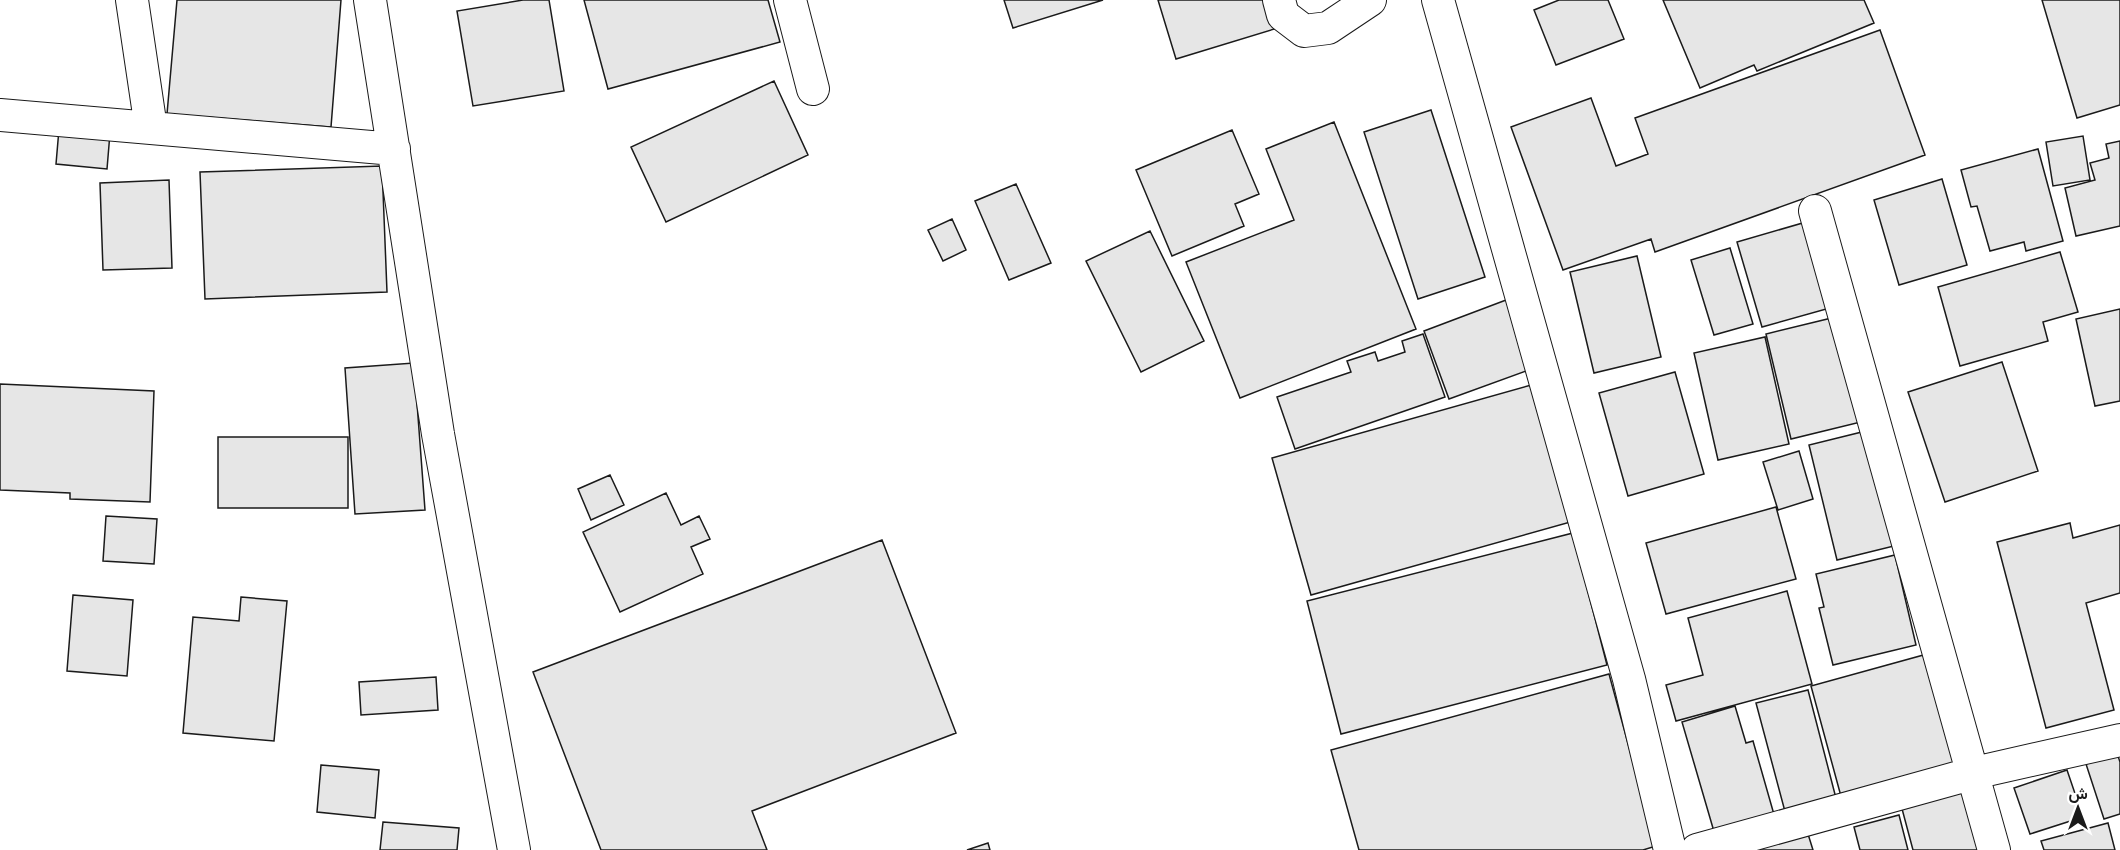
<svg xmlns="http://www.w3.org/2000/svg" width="2120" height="850" font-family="Overpass,Vazirmatn,sans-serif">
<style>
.building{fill:#e6e6e6;stroke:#1a1a1a;stroke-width:1.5}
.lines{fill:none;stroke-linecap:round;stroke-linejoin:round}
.street-casing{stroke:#1a1a1a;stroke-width:34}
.street{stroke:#fff;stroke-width:32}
</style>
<rect width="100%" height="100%" fill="#fff"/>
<path class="building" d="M177 0H341L331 127 167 114Z
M523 0H549L564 91 473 106 457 11Z
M584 0H768L780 42 608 89Z
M1004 0H1103L1013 28Z
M1158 0H1276L1284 26 1176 59Z
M1559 0H1608L1624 39 1556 65 1534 10Z
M1663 0H1864L1874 23 1757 71 1754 65 1700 88Z
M2042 0H2120V105L2077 118Z
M1880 30 1925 155 1655 252 1651 239 1563 270 1511 127 1591 98 1616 166 1648 154 1635 118Z
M774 81 808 155 666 222 631 147Z
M1431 110 1485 277 1418 299 1364 132Z
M1334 122 1416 329 1240 398 1186 262 1294 220 1266 149Z
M59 129 110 133 107 169 56 164Z
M1232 130 1259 194 1235 204 1244 226 1172 256 1136 170Z
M2083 136 2090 180 2053 186 2046 142Z
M2120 141V226L2076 236 2065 188 2095 180 2090 163 2109 158 2106 144Z
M2038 149 2063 241 2026 251 2024 242 1990 251 1977 206 1971 207 1961 170Z
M382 166 387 292 205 299 200 172Z
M1942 179 1967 265 1899 285 1874 200Z
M169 180 172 268 103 270 100 183Z
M1016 184 1051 263 1009 280 975 201Z
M952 219 966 250 943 261 928 230Z
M1813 220 1837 306 1762 327 1737 242Z
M1150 231 1204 341 1141 372 1086 261Z
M1730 248 1753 324 1714 335 1691 260Z
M2060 252 2078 312 2043 322 2048 341 1960 366 1938 287Z
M1637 256 1661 357 1594 373 1570 272Z
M1514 297 1540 366 1449 399 1424 331Z
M2120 309V401L2095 406 2076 319Z
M1844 315 1869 420 1791 439 1766 334Z
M1423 334 1445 397 1295 449 1277 397 1351 372 1347 361 1375 352 1378 361 1405 352 1402 341Z
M1765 337 1789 444 1718 460 1694 353Z
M2002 362 2038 471 1945 502 1908 392Z
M414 363 425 510 355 514 345 368Z
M1675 372 1704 474 1628 496 1599 393Z
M0 384 154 391 150 502 70 499V493L0 490Z
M1535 384 1574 521 1311 595 1272 458Z
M1870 430 1898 545 1837 560 1809 445Z
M218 437H348V508H218Z
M1799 451 1813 499 1778 510 1763 462Z
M610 475 624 505 591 520 578 489Z
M666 493 681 525 699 516 710 539 691 547 703 574 620 612 583 532Z
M1776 507 1796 579 1666 614 1646 543Z
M106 516 157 519 154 564 103 561Z
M2070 523 2073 538 2120 525V593L2086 603 2114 710 2046 728 1997 542Z
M1573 533 1607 665 1341 734 1307 601Z
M882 540 956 733 752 811 767 850H601L533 672Z
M1895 555 1916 645 1833 665 1819 608 1824 607 1816 574Z
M1787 591 1812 684 1676 721 1666 685 1703 675 1688 618Z
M73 595 133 600 127 676 67 671Z
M241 597 287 601 274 741 183 733 193 617 239 621Z
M1938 651 1969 766 1842 800 1811 686Z
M1609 674 1656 846 1643 850H1359L1331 750Z
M436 677 438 710 361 715 359 682Z
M1808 690 1838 806 1787 819 1756 703Z
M1735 706 1746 743 1753 741 1775 818 1715 835 1682 722Z
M2117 753 2120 762V814L2104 819 2086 764Z
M321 765 379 770 375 818 317 812Z
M2067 770 2083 817 2030 834 2014 788Z
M1971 787 1987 850H1913L1901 805Z
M1899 815 1908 850H1860L1854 827Z
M383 822 459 828 457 850H380Z
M2108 823 2115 850H2044L2041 841Z
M1808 834 1813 850H1754Z
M988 843 990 850H967Z"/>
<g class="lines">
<g class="street-casing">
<path id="street" d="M132 0 151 128
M370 0 438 434 514 850
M790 0 813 89
M1279 0 1283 15 1304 31 1328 28 1370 0
M1438 0 1629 679 1670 850
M0 115 394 149
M1815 211 1994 850
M1697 850 1974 773 2120 740"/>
</g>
<use href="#street" class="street"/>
</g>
<g transform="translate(2078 808)" stroke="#ffffff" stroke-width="4.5" paint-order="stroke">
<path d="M0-4.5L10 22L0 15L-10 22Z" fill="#1a1a1a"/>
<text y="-9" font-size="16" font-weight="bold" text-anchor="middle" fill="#1a1a1a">ش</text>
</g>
</svg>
